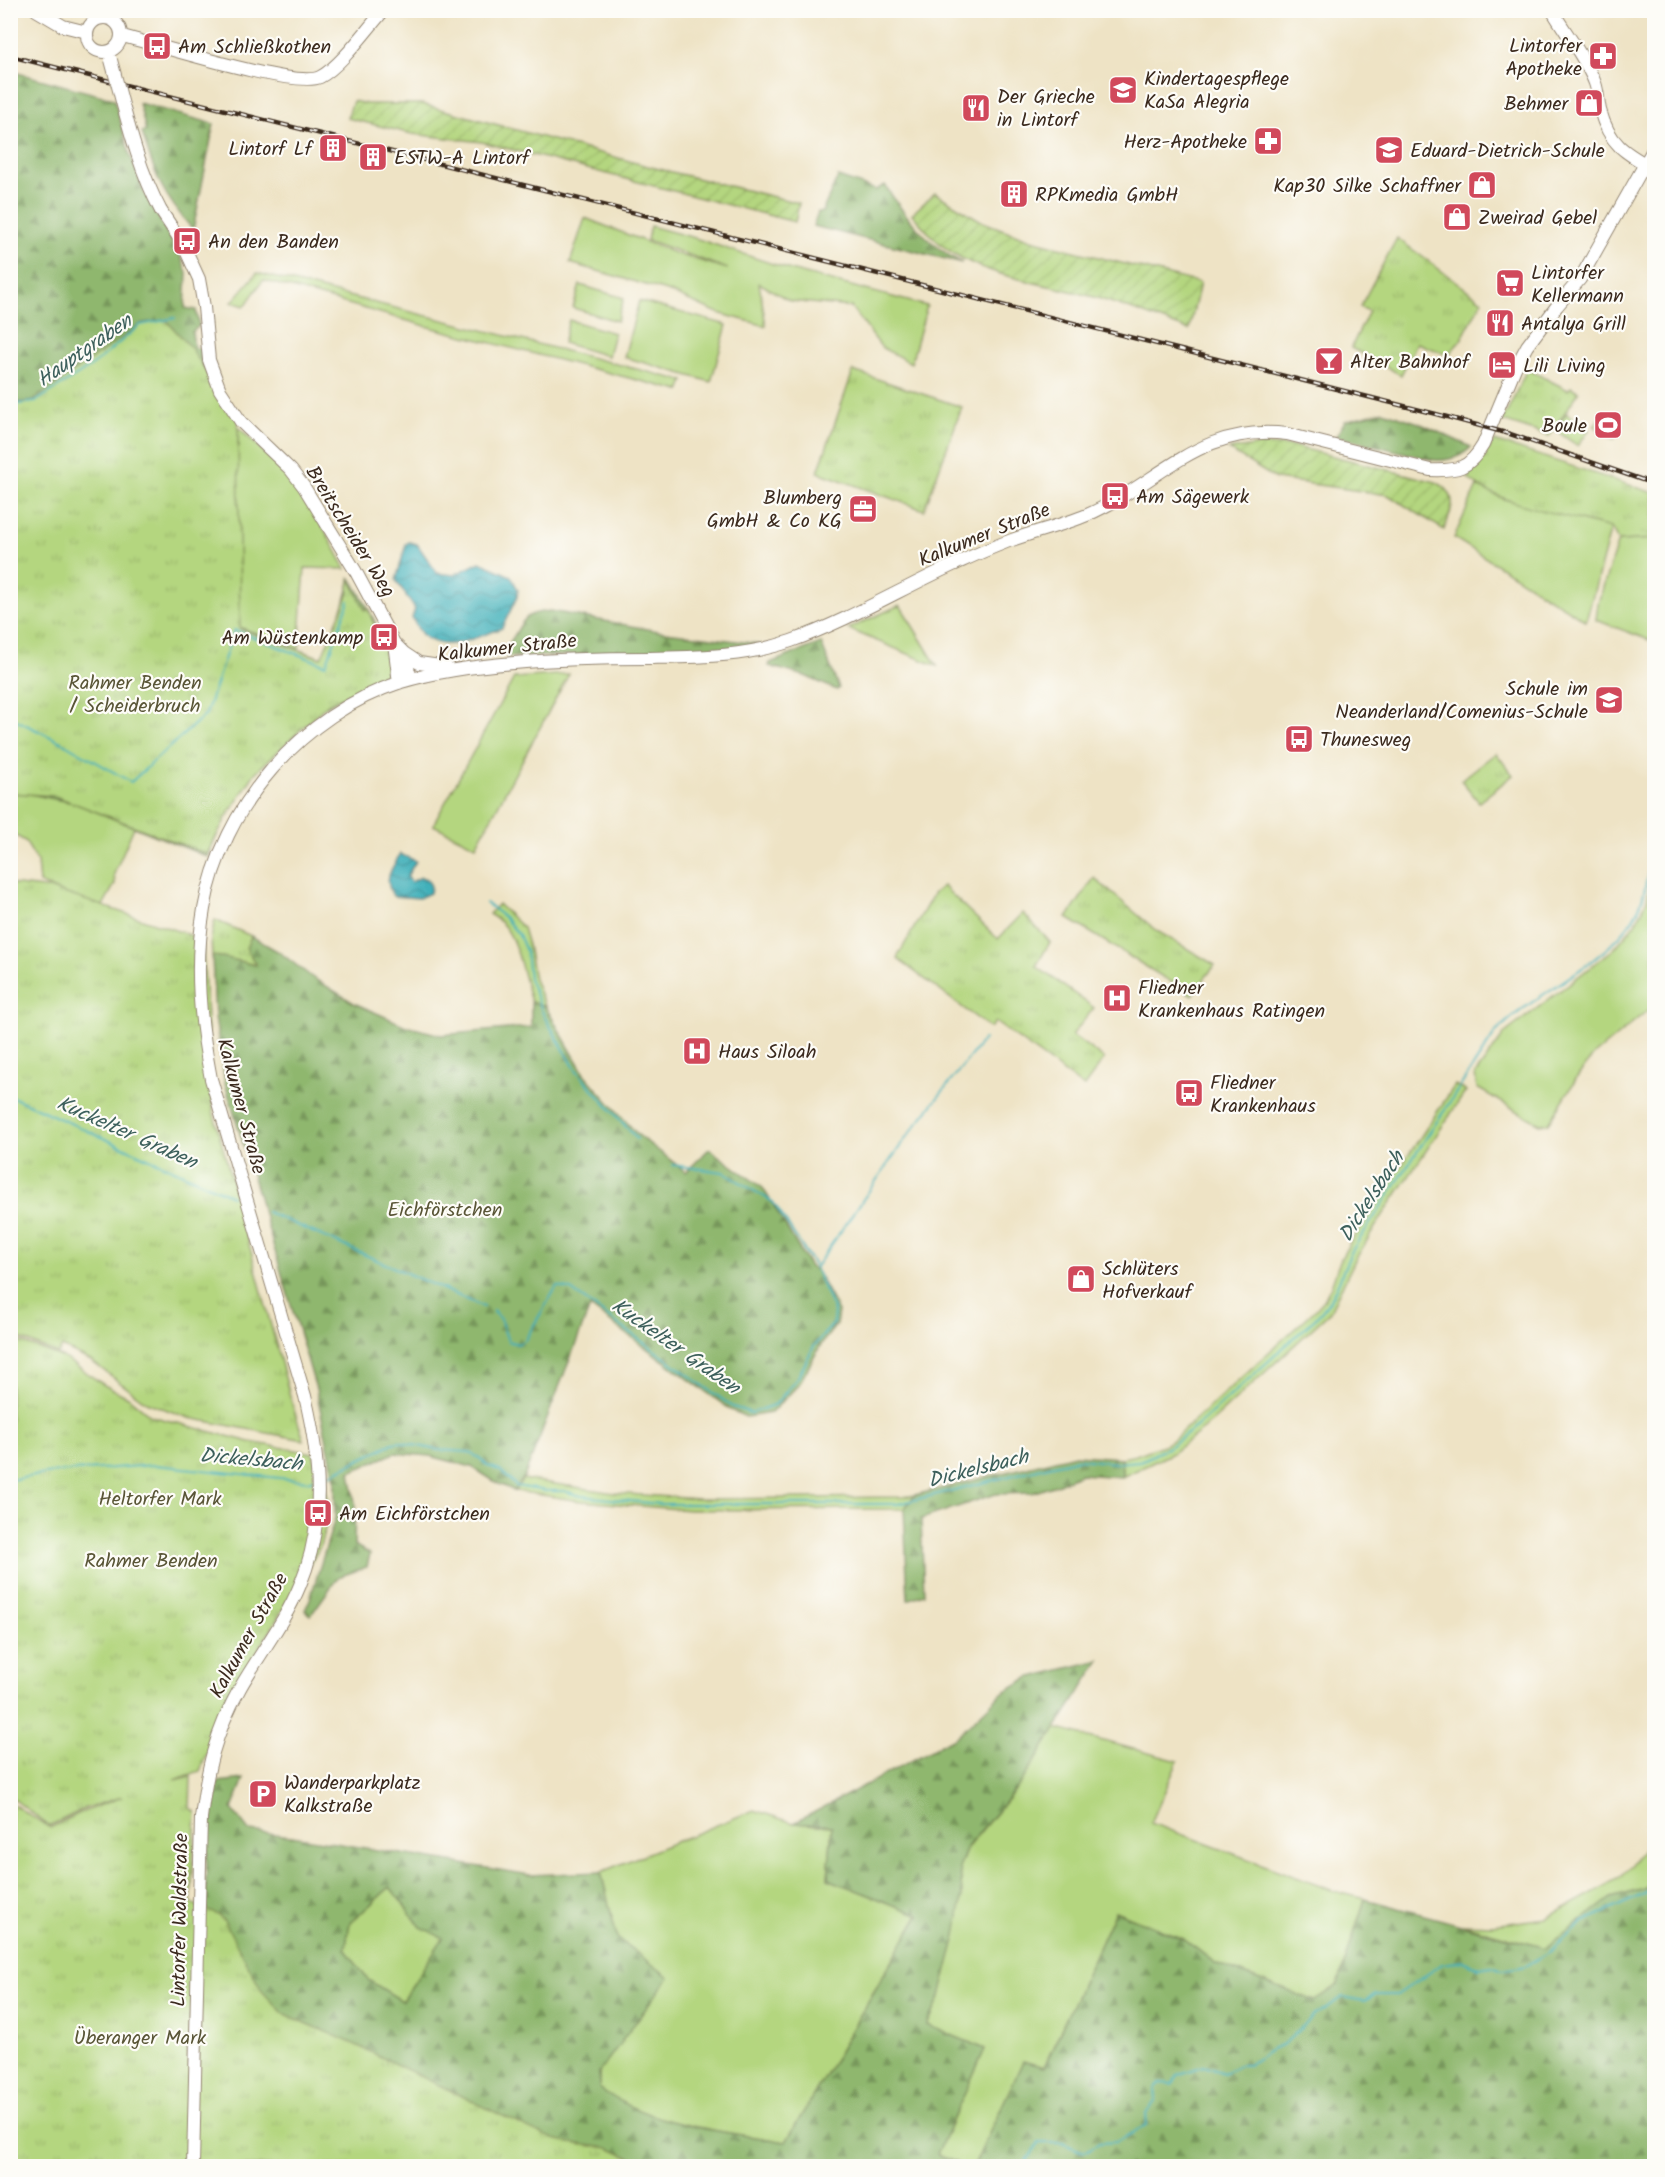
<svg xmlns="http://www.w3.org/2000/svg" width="1665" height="2177" font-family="Kalam,sans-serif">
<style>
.grass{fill:#b4d67f;stroke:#78804e;stroke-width:1.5}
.forest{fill:url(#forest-firs);stroke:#657046;stroke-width:1.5;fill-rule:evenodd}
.park{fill:url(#park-tufts);stroke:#78804e;stroke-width:1.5}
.garden{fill:url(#garden-furrows);stroke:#78804e;stroke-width:1.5}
.water{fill:url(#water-waves);stroke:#3e6d6c;stroke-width:1.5}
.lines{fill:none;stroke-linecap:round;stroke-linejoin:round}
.stream{stroke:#40b0ba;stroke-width:2}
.secondary-casing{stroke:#948672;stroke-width:14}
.secondary{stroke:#fff;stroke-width:12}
.rail-casing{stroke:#3b2a1e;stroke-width:4.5}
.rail{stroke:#fdfcf7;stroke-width:2;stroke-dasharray:7;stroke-linecap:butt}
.secondary-bridge-casing{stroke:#948672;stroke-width:14;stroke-linecap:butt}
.secondary-bridge{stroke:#fff;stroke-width:12}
.labels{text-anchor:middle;stroke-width:4.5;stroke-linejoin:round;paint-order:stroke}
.poi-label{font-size:20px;fill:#3b2a1e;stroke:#fdfcf7;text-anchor:start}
.street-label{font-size:20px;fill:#3b2a1e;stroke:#fdfcf7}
.park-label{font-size:20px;fill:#595536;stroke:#fdfcf7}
.water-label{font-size:21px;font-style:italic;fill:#3d605c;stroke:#fdfcf7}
</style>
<defs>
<pattern id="forest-firs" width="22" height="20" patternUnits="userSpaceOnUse" patternTransform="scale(1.5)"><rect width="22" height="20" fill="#8fb76e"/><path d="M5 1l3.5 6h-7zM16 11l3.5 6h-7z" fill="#76955a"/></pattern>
<pattern id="park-tufts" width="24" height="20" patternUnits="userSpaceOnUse" patternTransform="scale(1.5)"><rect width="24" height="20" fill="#b4d67f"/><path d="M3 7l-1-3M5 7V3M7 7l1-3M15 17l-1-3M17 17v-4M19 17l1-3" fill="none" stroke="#9cb86d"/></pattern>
<pattern id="garden-furrows" width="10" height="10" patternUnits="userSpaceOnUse" patternTransform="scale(1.5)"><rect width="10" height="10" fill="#b4d67f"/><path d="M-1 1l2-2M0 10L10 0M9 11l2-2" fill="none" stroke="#9cb86d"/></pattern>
<pattern id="water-waves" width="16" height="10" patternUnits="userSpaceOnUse" patternTransform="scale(1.5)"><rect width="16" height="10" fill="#40b0ba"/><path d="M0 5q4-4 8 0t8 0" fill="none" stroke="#378f97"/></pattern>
</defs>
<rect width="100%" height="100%" fill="#fdfcf7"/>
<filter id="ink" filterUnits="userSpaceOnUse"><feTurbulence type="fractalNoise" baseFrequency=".0167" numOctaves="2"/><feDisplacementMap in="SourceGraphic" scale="12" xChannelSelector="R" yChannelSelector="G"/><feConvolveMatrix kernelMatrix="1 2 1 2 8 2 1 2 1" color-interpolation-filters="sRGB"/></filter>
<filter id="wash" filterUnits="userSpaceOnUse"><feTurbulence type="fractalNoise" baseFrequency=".008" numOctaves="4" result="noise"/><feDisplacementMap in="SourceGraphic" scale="24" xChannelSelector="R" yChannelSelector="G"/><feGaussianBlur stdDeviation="1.35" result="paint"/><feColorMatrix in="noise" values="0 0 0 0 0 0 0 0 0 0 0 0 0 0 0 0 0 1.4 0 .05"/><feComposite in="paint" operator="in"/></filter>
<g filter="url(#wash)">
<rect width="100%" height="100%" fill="#eee3c5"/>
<path class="grass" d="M585 218 680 255 728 269 647 240 650 226 695 238 794 271 927 306 911 363 882 348 851 307 790 301 759 283 766 326 718 313 670 292 570 263Z
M257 273 684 381 680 391 433 328 263 280 245 306 232 302Z
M580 285 624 298 617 321 573 308Z
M639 301 727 325 711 382 624 357Z
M569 320 614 333 608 356 563 343Z
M1603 412 1623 425 1614 439 1594 426Z
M1566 413 1589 430 1578 446 1555 430Z
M236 425 291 478 309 502 346 569 305 568 299 649 236 626Z
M1477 486 1504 499 1611 528 1586 621 1454 538Z
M1654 539V642L1596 620 1598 603 1618 541Z
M900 605 937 666 848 629Z
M569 674 476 846 433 825 514 678Z
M10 790 75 803 134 827 114 874 115 884 101 909 39 883 37 861 25 841 11 833Z
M1654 862V1005L1594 1055 1578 1076 1549 1123 1540 1124 1477 1088 1475 1075 1505 1033 1614 949 1635 924 1647 901Z
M498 904 523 928 528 945 534 979 545 1006 531 1002C524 980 518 942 504 926 500 921 494 917 489 914Z
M1455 1085 1466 1091 1377 1224 1355 1260 1329 1313 1205 1428 1171 1454 1122 1477V1458L1136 1455 1166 1444 1174 1439 1315 1310 1324 1300 1331 1286 1341 1258 1348 1246Z
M523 1479 614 1493 699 1499 903 1497 915 1495 904 1509 690 1510 581 1501 515 1491Z
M1055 1728 1178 1761 1151 1823 1331 1890 1365 1899 1338 1985 1315 2001 1215 1963 1185 1940 1115 1911 1044 2067 1023 2062 974 2166H963L937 2154 985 2049 927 2026 939 2000 962 1896 960 1866 967 1848 1020 1784Z
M754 1810 794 1823 832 1826 828 1879 919 1914 786 2142C723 2131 652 2127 599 2088V2072L668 1977 617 1938 601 1872Z
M1654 1837V1879L1645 1889 1611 1898 1546 1948 1462 1924 1493 1925 1547 1918 1620 1878Z
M390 1887 421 1927 444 1938 402 2001 368 1980 345 1949 350 1923Z"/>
<path class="forest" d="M10 71 114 99 130 155 145 194 182 259 187 273 185 308 196 310 199 326 192 332 194 348H200L209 381 236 626 324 659 343 608 351 578C360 594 398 656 387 674 379 687 348 694 335 701 275 735 231 793 208 857L75 803 11 790Z
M139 103 214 124 193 230C163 195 155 177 142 132L146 131Z
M838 177 876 190 885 185C905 217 928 245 962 263L813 226 818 212H822Z
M1383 411 1419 423 1471 447C1461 458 1449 461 1434 460L1336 436 1345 421Z
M551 611 658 631 759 644 702 652 507 657 506 647C525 625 517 613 551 611Z
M821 643 839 688 837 690 805 676 769 666 770 663Z
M251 936 279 952 313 978 354 1003 406 1026 441 1035 531 1027V1002L545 1006 585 1075 637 1134 686 1172 709 1149 763 1188 810 1267 816 1270 838 1311 836 1325 822 1343 799 1384 771 1413 746 1417 731 1410 590 1307 525 1475 515 1491 497 1483 472 1467 430 1456 395 1453 350 1472 355 1503 354 1545 370 1554 367 1567 338 1577 311 1615 305 1610 310 1599 335 1518V1479L316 1389 225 1083 215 1017 212 956 223 957 255 965 246 948Z
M1075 1455 1122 1458V1477L1080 1474 1059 1484 1032 1493 996 1494 921 1519 924 1594 908 1600 904 1509 915 1495Z
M1100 1660 1020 1784 967 1847 960 1866 962 1896 956 1936 939 2000 927 2025 985 2049 937 2154 963 2166H197L208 1825 212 1818 218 1782 244 1779 232 1809 249 1831 292 1836 530 1875 601 1872 617 1938 669 1977 599 2072V2088C652 2127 723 2131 786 2142L919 1915 828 1879 832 1826 794 1823 956 1737 1002 1693 1028 1678ZM390 1887 421 1927 443 1938 402 2001 368 1980 345 1949 350 1923Z
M1654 1879V2166H974L1023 2061 1044 2067 1115 1911 1185 1940 1215 1963 1315 2001 1338 1985 1365 1899 1546 1948 1611 1898 1645 1889Z"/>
<path class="park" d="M1397 238 1482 301 1461 340 1448 355 1417 343 1401 375 1351 348 1369 311 1360 307Z
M166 320 191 348 238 420 240 629 321 658 348 595 350 579 365 610 367 607 388 658 385 677 328 704 255 773 226 818 207 854 55 796 11 793 10 403 33 401 142 323Z
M1527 369 1568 390 1571 387 1579 392 1549 436 1500 420 1507 412Z
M853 371 962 407 924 510 818 472Z
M1495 441 1654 493V539L1618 541 1611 528C1573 517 1496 504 1468 478L1474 466Z
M1496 753 1513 775 1479 802 1461 780Z
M1094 878 1157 931 1215 965 1192 995 1067 918Z
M10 884 52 889 202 939 213 1111 293 1407 304 1440 189 1418 146 1402 91 1361 62 1347 58 1354 11 1335Z
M943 886 998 939 1023 913 1050 942 1036 966 1094 1008 1072 1035 1104 1059 1084 1087 995 1022 990 1028 898 959V956L934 893Z
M215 920 251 936 246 948 256 965 223 957 212 956 211 938Z
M10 1338 64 1358 106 1386 128 1397 151 1416 250 1442 313 1453 328 1498 327 1523 319 1549 226 1704 200 1771 174 1780 191 1776 190 1808 196 1812 191 1903 218 1915 224 1921 262 1991 283 2013 356 2045 536 2132 562 2142 608 2148 649 2166H11V1803L50 1828 80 1813 122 1797 86 1808 49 1826 11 1797Z"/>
<path class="garden" d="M353 101 367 104H422L651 167 799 203 795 222 482 142 412 134 347 118Z
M935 193 983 222 1031 240 1200 283 1189 330C1156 319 1124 305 1090 296 1044 283 992 278 951 252 936 242 924 228 912 214Z
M1261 445 1293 446 1436 482C1460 494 1452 510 1444 530L1388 495 1276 479 1229 450Z"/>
<path class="water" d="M409 542 417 544 437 573 454 575 480 562 511 576 518 590 517 597 502 628C480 636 448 653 426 638 420 634 416 625 412 618L415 609 396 580 406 544Z
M400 854 416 861 407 876 411 882 421 877 427 879 431 886 430 893 419 898 393 896C383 878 391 871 400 854Z"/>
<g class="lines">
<path class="stream" d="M10 405 35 402 93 365 140 325 175 318
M10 717 65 744 131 782 206 714 234 630 326 665 349 601
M486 903 504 917 519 935 526 951 529 978 544 1016 576 1070 637 1139
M10 1096 232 1196
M673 1165 723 1172 773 1202 815 1267
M267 1212 484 1307
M493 1311 500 1319 508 1341 518 1344 525 1340 557 1286 571 1290 733 1407 751 1413 776 1404 798 1377 814 1346 833 1324 834 1311 815 1268 906 1138 984 1039
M321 1477 331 1474 393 1443 399 1442 438 1450 468 1452 481 1459 487 1466 500 1470 516 1486 546 1491H564L581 1496 660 1504H898L1078 1459 1116 1463 1139 1461 1147 1458 1169 1447 1197 1426 1316 1318C1321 1312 1327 1306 1331 1298 1340 1283 1344 1265 1353 1249L1496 1032C1537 989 1623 958 1642 900 1648 879 1651 855 1654 832
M10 1480 58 1472 155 1465 308 1481 313 1479
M1023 2166 1039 2143H1062L1081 2151 1088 2150 1099 2143 1116 2142 1147 2125 1146 2114 1156 2100 1155 2089 1160 2083 1173 2084 1177 2075 1204 2066 1224 2073 1239 2065H1249L1267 2052 1285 2043 1315 2015 1343 1997 1364 2001 1375 1995H1397L1442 1964 1464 1961 1478 1968 1492 1966 1503 1970 1525 1966 1551 1951 1583 1922 1651 1891 1654 1884"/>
</g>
</g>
<g filter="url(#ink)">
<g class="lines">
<g class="secondary-casing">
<path id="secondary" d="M36 10 63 26 87 32
M1552 10C1566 34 1585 57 1595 83 1598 91 1598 101 1600 110 1609 144 1625 153 1654 169
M87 35a17 17 0 1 1 34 0a17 17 0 1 1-34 0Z
M122 36C156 44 295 89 320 77 340 67 368 28 384 10
M161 211 183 244 199 279 204 307 209 360 220 390 241 422 291 470 304 487 356 572 394 643 404 653 411 679
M394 643 399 683
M404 653 419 663 447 667
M193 2166 201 1818C207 1768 215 1733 240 1688 260 1653 285 1622 300 1585 326 1523 320 1459 305 1396L211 1079C200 1022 194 966 204 909 222 806 302 714 401 682 438 671 476 666 514 663 559 659 604 658 650 658 698 657 745 657 791 641 847 621 899 590 953 565 973 556 992 547 1012 540 1037 531 1063 525 1087 515 1160 483 1200 423 1287 434L1430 470C1457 471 1469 469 1483 445L1515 368 1527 346 1557 306 1580 279 1654 148"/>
</g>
<use href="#secondary" class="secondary"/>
<g class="rail-casing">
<path id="rail" d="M10 56 1436 414 1510 434 1654 484"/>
</g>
<use href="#rail" class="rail"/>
<g class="secondary-bridge-casing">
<path id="secondary-bridge" d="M111 60C125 111 136 164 161 211"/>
</g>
<use href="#secondary-bridge" class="secondary-bridge"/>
</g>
</g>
<defs>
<g id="bus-square" transform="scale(1.5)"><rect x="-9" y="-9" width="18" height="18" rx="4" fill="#d1495b" stroke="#fdfcf7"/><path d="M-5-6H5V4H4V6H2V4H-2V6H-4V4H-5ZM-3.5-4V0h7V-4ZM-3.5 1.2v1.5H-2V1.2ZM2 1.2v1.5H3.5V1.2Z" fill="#fff"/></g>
<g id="pharmacy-square" transform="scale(1.5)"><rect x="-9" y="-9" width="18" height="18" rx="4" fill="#d1495b" stroke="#fdfcf7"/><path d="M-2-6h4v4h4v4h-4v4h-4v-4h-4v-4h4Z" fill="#fff"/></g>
<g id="school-square" transform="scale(1.5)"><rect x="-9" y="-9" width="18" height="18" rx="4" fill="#d1495b" stroke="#fdfcf7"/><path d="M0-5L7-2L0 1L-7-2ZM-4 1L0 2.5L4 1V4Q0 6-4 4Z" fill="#fff"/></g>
<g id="shop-square" transform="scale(1.5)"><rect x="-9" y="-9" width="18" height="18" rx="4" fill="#d1495b" stroke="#fdfcf7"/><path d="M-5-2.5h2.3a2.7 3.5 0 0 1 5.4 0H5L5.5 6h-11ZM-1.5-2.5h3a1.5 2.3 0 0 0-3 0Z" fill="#fff"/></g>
<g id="restaurant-square" transform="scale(1.5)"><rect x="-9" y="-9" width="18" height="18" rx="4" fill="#d1495b" stroke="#fdfcf7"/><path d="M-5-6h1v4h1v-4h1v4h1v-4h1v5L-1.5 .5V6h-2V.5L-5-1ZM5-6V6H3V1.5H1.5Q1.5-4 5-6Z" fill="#fff"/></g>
<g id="building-square" transform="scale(1.5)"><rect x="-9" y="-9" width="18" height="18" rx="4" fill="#d1495b" stroke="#fdfcf7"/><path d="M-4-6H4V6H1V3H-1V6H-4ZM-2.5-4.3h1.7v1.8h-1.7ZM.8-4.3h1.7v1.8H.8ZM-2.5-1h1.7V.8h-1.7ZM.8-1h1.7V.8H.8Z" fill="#fff"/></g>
<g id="supermarket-square" transform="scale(1.5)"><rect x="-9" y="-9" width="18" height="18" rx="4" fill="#d1495b" stroke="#fdfcf7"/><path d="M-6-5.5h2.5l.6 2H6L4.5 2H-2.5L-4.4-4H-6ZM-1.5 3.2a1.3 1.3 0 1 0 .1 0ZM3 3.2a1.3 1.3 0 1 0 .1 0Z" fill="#fff"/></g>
<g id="bar-square" transform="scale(1.5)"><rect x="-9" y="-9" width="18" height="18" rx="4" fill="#d1495b" stroke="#fdfcf7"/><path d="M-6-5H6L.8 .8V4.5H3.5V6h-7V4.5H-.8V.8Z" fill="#fff"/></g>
<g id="hotel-square" transform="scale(1.5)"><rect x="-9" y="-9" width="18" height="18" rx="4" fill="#d1495b" stroke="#fdfcf7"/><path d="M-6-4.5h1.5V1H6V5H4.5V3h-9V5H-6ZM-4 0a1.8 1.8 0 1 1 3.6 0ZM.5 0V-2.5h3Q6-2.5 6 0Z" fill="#fff"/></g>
<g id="stadium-square" transform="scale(1.5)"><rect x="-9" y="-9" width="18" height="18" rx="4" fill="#d1495b" stroke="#fdfcf7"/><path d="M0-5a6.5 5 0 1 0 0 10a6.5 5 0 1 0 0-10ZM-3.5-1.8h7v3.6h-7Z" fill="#fff"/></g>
<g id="office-square" transform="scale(1.5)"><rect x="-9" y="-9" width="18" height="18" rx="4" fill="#d1495b" stroke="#fdfcf7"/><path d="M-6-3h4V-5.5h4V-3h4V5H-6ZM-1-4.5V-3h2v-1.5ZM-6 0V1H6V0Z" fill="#fff"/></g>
<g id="hospital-square" transform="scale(1.5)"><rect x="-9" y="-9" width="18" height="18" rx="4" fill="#d1495b" stroke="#fdfcf7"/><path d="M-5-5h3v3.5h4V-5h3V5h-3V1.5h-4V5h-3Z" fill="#fff"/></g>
<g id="parking-square" transform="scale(1.5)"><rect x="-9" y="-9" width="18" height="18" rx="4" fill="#d1495b" stroke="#fdfcf7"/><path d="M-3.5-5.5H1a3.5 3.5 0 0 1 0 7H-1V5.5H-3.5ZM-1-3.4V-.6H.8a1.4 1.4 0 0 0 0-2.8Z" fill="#fff"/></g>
</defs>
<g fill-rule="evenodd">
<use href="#bus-square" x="157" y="46"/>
<use href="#pharmacy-square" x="1603" y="56"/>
<use href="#school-square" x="1123" y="90"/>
<use href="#shop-square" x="1589" y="103"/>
<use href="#restaurant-square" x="976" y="108"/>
<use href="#pharmacy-square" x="1268" y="141"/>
<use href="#building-square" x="333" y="148"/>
<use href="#school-square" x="1389" y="150"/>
<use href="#building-square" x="373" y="157"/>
<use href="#shop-square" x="1482" y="185"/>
<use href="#building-square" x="1014" y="194"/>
<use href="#shop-square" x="1457" y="217"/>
<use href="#bus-square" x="187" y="241"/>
<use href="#supermarket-square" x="1510" y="283"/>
<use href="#restaurant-square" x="1500" y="323"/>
<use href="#bar-square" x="1329" y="361"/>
<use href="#hotel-square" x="1502" y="365"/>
<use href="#stadium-square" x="1608" y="425"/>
<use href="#bus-square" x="1115" y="496"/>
<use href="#office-square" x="863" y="509"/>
<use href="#bus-square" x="384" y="637"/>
<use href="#school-square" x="1609" y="700"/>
<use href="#bus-square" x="1299" y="739"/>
<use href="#hospital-square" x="1117" y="998"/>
<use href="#hospital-square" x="697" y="1051"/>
<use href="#bus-square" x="1189" y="1093"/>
<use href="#shop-square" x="1081" y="1279"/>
<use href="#bus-square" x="318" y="1513"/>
<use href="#parking-square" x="263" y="1794"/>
</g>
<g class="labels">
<g class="poi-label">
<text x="1582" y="52" text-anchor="end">Lintorfer<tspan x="1582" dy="23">Apotheke</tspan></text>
<text x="178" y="53">Am Schließkothen</text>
<text x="1144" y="85">Kindertagespflege<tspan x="1144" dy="23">KaSa Alegria</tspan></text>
<text x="997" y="103">Der Grieche<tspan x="997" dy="23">in Lintorf</tspan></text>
<text x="1568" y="110" text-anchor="end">Behmer</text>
<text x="1247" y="148" text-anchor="end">Herz-Apotheke</text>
<text x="312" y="155" text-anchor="end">Lintorf Lf</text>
<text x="1410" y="157">Eduard-Dietrich-Schule</text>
<text x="394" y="164">ESTW-A Lintorf</text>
<text x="1461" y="192" text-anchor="end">Kap30 Silke Schaffner</text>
<text x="1035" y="201">RPKmedia GmbH</text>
<text x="1478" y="224">Zweirad Gebel</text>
<text x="208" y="248">An den Banden</text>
<text x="1531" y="279">Lintorfer<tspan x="1531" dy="23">Kellermann</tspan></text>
<text x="1521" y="330">Antalya Grill</text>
<text x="1350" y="368">Alter Bahnhof</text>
<text x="1523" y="372">Lili Living</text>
<text x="1587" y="432" text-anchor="end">Boule</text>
<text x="1136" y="503">Am Sägewerk</text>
<text x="842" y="504" text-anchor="end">Blumberg<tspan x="842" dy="23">GmbH &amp; Co KG</tspan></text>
<text x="363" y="644" text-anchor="end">Am Wüstenkamp</text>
<text x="1588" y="695" text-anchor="end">Schule im<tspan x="1588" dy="23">Neanderland/Comenius-Schule</tspan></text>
<text x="1320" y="746">Thunesweg</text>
<text x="1138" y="994">Fliedner<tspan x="1138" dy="23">Krankenhaus Ratingen</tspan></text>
<text x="718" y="1058">Haus Siloah</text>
<text x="1210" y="1089">Fliedner<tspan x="1210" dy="23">Krankenhaus</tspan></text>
<text x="1102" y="1275">Schlüters<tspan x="1102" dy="23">Hofverkauf</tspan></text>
<text x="339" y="1520">Am Eichförstchen</text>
<text x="284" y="1789">Wanderparkplatz<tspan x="284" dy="23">Kalkstraße</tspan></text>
</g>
<g class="street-label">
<text transform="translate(351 531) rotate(58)" y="7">Breitscheider Weg</text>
<text transform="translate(984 534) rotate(-22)" y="7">Kalkumer Straße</text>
<text transform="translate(507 647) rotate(-6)" y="7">Kalkumer Straße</text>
<text transform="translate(242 1106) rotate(75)" y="7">Kalkumer Straße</text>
<text transform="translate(248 1635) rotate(-61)" y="7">Kalkumer Straße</text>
<text transform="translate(179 1920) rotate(-89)" y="7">Lintorfer Waldstraße</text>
</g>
<g class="park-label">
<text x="135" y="689">Rahmer Benden<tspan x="135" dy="23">/ Scheiderbruch</tspan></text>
<text x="445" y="1216">Eichförstchen</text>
<text x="160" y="1505">Heltorfer Mark</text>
<text x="151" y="1567">Rahmer Benden</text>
<text x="140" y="2044">Überanger Mark</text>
</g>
<g class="water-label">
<text transform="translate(84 350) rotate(-35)" y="7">Hauptgraben</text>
<text transform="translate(127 1132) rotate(24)" y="7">Kuckelter Graben</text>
<text transform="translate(1371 1196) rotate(-57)" y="7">Dickelsbach</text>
<text transform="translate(676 1346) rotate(35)" y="7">Kuckelter Graben</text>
<text transform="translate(251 1459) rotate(5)" y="7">Dickelsbach</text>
<text transform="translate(978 1468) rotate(-14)" y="7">Dickelsbach</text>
</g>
</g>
<rect width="1665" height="2177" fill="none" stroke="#fdfcf7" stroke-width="36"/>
</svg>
